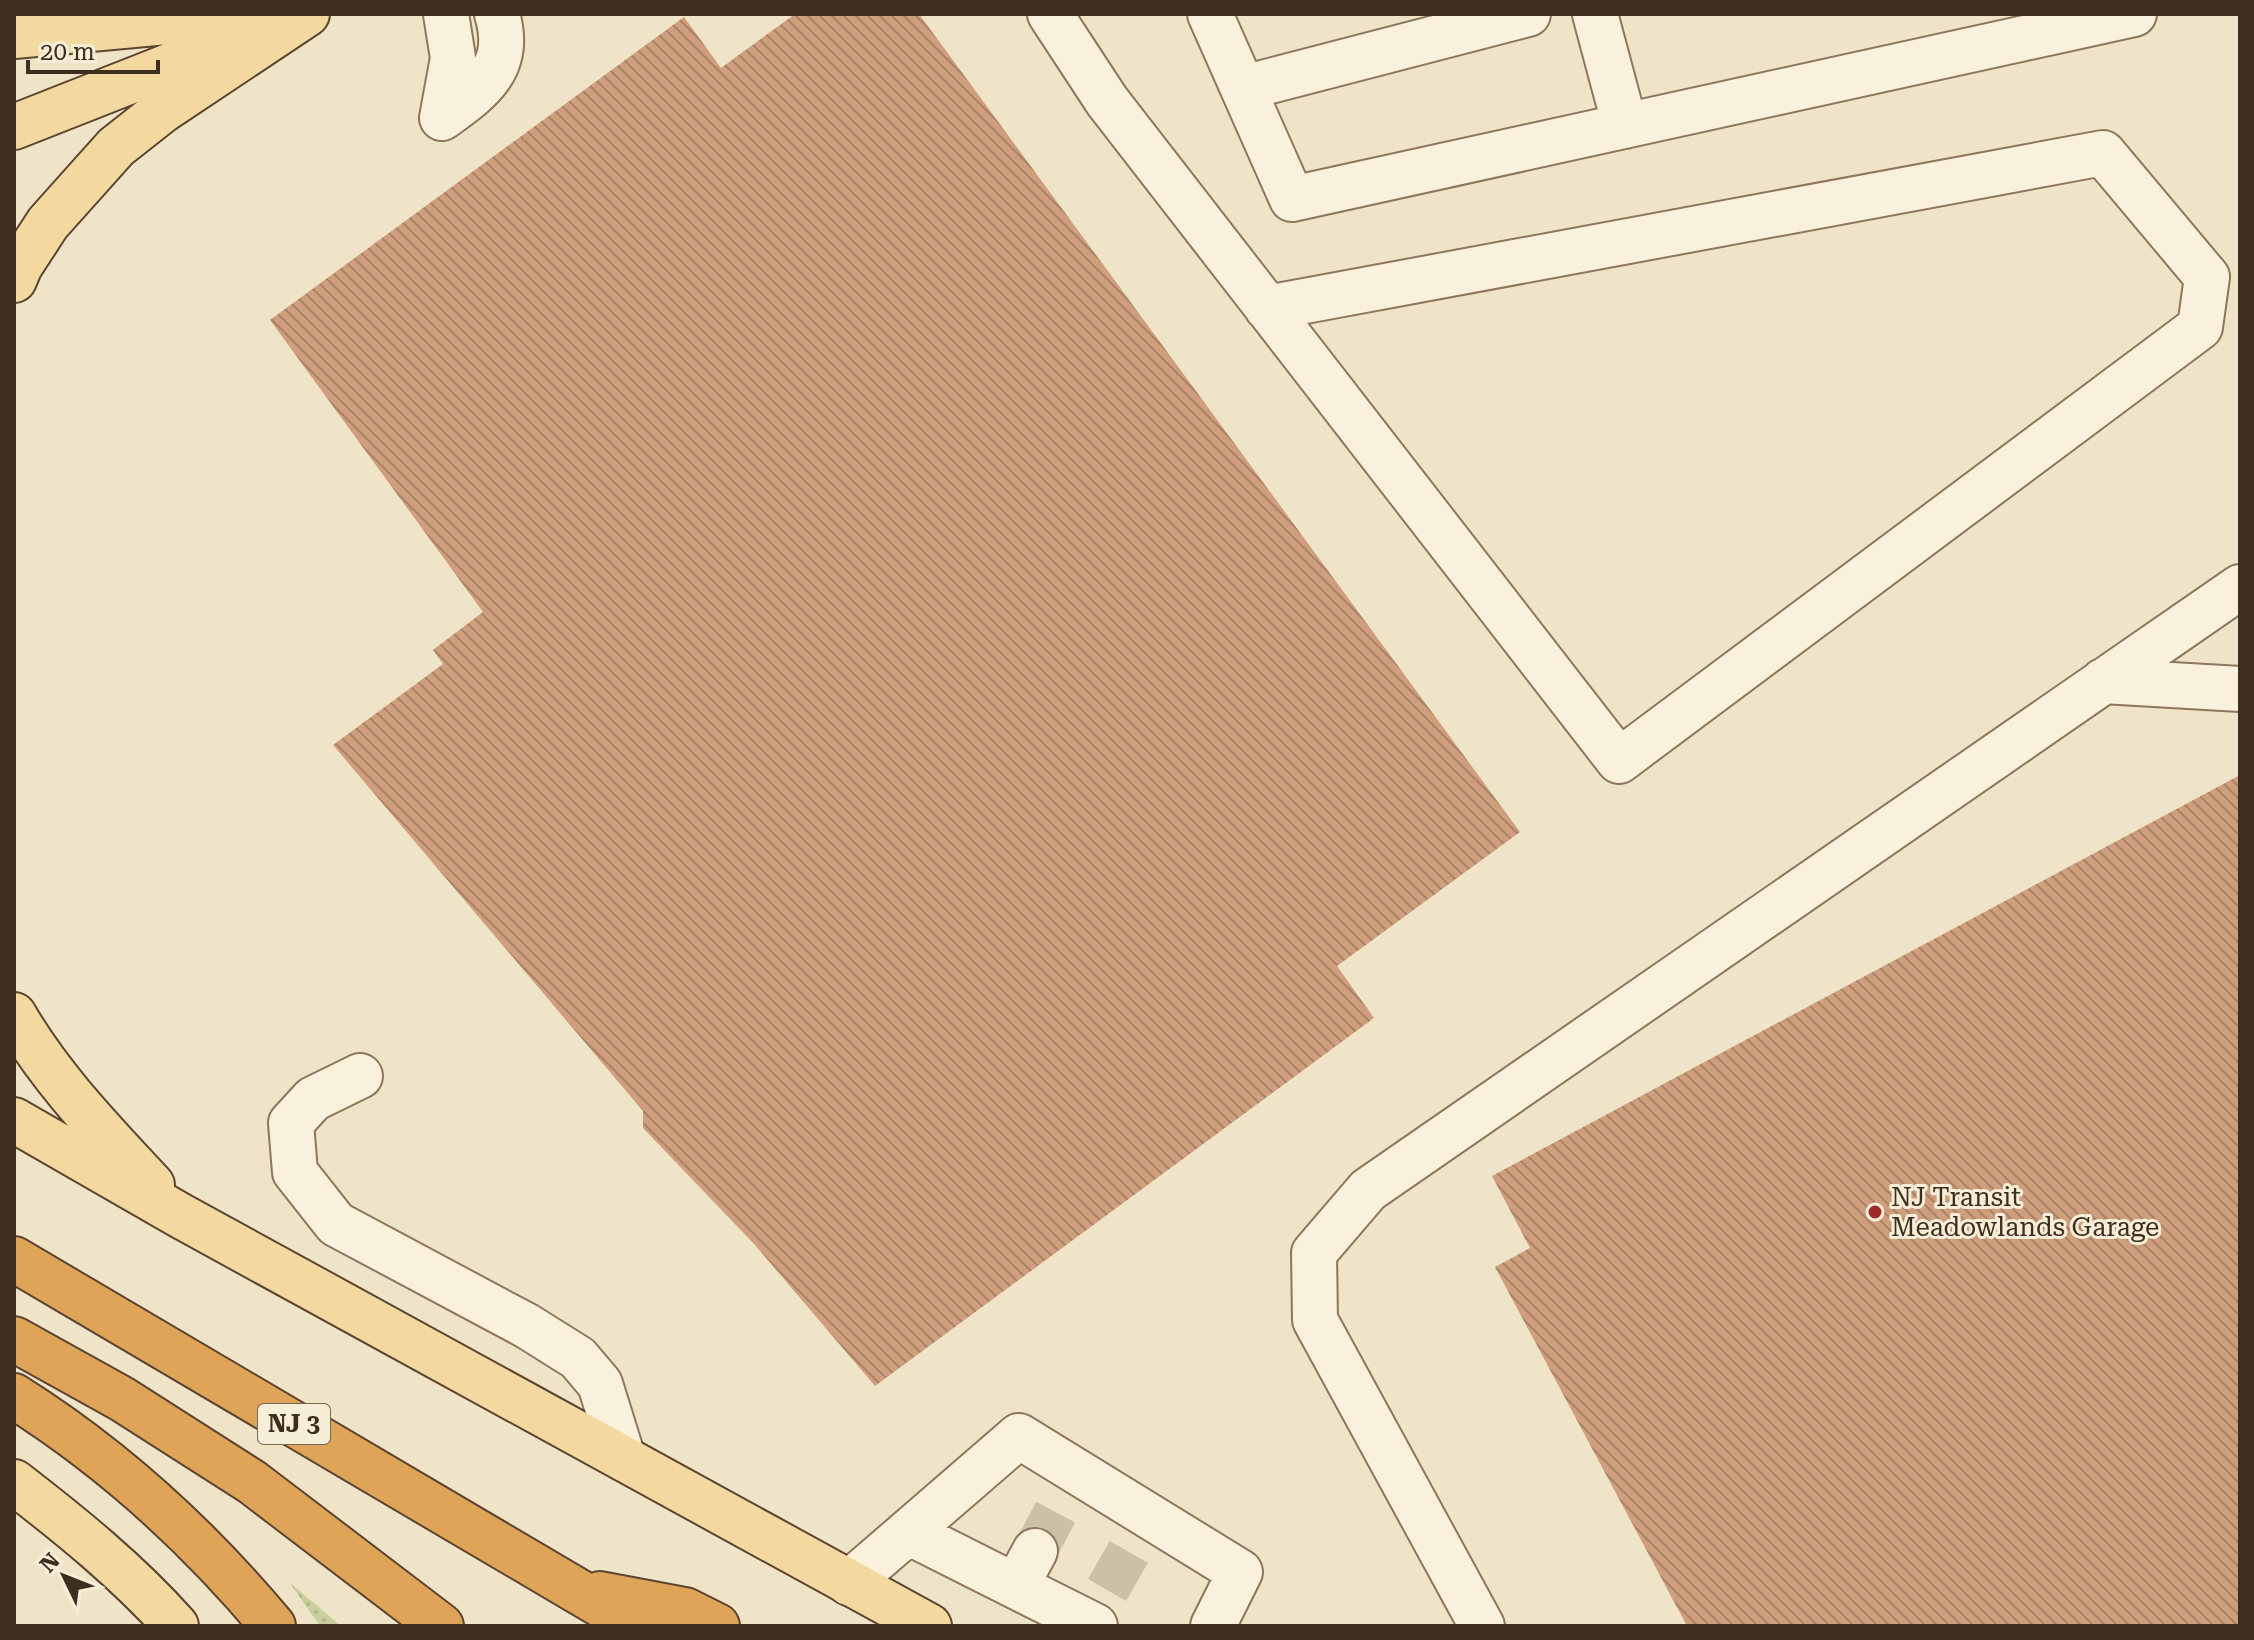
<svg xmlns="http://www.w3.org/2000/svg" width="2254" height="1640" font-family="'Roboto Serif',serif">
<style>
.grass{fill:url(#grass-dots)}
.building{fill:url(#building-back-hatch)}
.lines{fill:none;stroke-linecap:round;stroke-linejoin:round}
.minor-tunnel{stroke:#ccc0a6;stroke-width:44;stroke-dasharray:44 22;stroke-linecap:butt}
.minor-casing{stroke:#8d765c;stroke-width:48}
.major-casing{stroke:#5b4430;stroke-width:48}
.highway-casing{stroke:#5b4430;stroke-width:48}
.minor{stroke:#faf1dc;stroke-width:44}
.major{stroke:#f3d9a0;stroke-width:44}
.highway{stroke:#e0a458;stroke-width:44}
.poi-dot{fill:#9e2a2b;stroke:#f7eed8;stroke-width:3}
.labels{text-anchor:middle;stroke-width:6;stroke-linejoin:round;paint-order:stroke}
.shield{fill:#f7eed8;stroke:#756857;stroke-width:2}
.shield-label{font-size:24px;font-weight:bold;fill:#3d2e20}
.poi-label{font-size:26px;fill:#3d2e20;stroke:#f7eed8;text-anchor:start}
</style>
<defs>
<pattern id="grass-dots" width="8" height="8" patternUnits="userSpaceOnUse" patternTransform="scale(2)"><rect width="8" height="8" fill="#c9cf9b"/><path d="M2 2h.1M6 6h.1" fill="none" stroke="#aeb285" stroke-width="1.8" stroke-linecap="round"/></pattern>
<pattern id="building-back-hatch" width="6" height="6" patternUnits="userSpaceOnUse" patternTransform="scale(2)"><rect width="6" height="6" fill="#cf9f7d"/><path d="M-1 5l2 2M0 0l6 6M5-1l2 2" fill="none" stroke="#a98266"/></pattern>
</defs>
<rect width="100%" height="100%" fill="#f0e4c8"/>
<path class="grass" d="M289 1582 341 1626H320Z"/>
<path class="building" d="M795 14H919L1520 832 1337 966 1374 1018 875 1386 755 1245 643 1128V1111L333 745 443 664 433 650 483 612 270 320 684 17 721 68Z
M2240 775V1626H1687L1495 1267 1530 1248 1492 1176Z"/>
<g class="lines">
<path class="minor-tunnel" d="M1035 1551 1061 1502
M1107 1590 1135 1541"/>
<g class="minor-casing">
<path id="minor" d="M1050 14 1107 101 1619 761 2200 327 2207 277 2103 153 1267 308
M1210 14 1292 199 2134 14
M1595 14 1625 126
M1243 88 1528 14
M442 118C481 90 513 68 497 14
M442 118 453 58 446 14
M2103 681 2240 689
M360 1076 313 1099 291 1123 295 1172 336 1224 527 1326 578 1358 600 1384 623 1458
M908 1532 1095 1626
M849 1583 1019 1436 1240 1572 1213 1626
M1016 1586 1035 1551
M1482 1626 1315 1320 1314 1253 1368 1190 2240 587"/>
</g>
<g class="major-casing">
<path id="major" d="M14 36 254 14
M14 127 235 40
M14 280 20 266 48 223 116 147 163 110 307 14
M14 1015C51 1079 102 1131 152 1185
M14 1120 181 1216 929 1626
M14 1482C71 1526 128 1572 176 1626"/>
</g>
<g class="highway-casing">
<path id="highway" d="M14 1259 637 1626
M14 1339 122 1399 252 1482 441 1626
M14 1396C114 1459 197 1535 273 1626
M600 1594 685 1610 717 1626"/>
</g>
<use href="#minor" class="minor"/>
<use href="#major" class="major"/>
<use href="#highway" class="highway"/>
</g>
<circle class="poi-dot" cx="1875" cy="1212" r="8"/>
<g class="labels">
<rect class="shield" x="258" y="1404" width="72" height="40" rx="6"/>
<g class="shield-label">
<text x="294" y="1432">NJ 3</text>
</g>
<g class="poi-label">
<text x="1891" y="1206">NJ Transit<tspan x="1891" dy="30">Meadowlands Garage</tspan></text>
</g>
</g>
<rect width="2254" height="1640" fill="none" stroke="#3d2e20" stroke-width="32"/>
<g transform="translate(64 1576) rotate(313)" stroke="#f7eed8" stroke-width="6" paint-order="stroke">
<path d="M0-6L14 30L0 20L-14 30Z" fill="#3d2e20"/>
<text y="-12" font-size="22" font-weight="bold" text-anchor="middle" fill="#3d2e20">N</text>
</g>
<path d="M28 60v12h130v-12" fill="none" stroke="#3d2e20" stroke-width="4"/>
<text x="40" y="60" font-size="24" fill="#3d2e20" stroke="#f7eed8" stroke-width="6" paint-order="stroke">20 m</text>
</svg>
